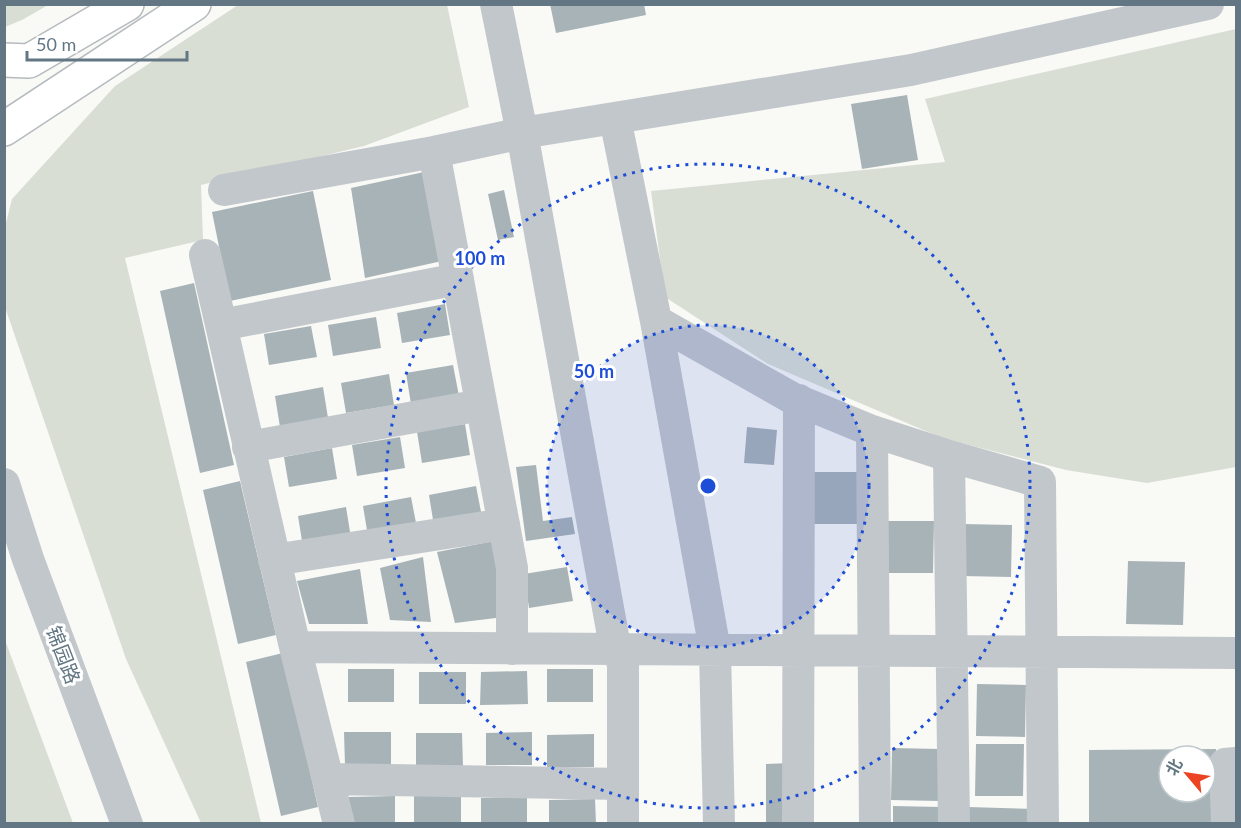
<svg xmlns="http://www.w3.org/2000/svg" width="1241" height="828" font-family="Lato,'Noto Sans SC',sans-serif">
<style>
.green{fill:#d9ded5}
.building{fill:#a8b3b8;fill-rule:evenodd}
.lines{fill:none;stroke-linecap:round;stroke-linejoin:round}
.major-casing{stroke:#b5bbbf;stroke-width:36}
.minor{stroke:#c2c7cb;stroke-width:32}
.major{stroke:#fff;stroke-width:33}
.ring{fill:none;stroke:#1d4ed8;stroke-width:3;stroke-dasharray:3 6}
.labels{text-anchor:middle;stroke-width:6;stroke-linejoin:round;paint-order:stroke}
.street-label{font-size:20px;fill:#627783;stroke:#fff}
.centre{fill:#1d4ed8;stroke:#fff;stroke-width:3}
.ring-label{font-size:18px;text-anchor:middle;font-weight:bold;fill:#1d4ed8;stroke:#fff;stroke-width:6;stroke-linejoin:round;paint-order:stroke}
</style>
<rect width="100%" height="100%" fill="#f9f9f6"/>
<path class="green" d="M5 4H48V5L22 20 5 27Z
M238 5H447L469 107 364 146 201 185 203 240 125 258 261 823H201L126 659 5 307V227L12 199 115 86Z
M1236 29V467L1147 483 1066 470 942 438 768 364 665 297 651 191 945 162 925 99Z
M4 640H5L73 823H5Z"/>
<path class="building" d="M550 4H644L646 15 556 33Z
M907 95 918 160 862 169 851 104Z
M424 172 442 261 365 278 351 188Z
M504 190 514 237 498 240 488 194Z
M313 191 331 280 230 301 212 212Z
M194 283 234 465 200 473 160 291Z
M445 304 450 335 402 343 397 313Z
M376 317 381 348 333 356 328 325Z
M311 326 317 357 269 365 264 334Z
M453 365 459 396 411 404 406 373Z
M389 374 394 405 346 413 341 383Z
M323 387 328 418 280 427 275 396Z
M465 424 470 455 422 463 417 432Z
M747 427 777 430 774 465 744 463Z
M400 437 405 468 357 476 352 445Z
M332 448 337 479 289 487 284 457Z
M536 465 543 521 572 517 575 534 526 541 516 467Z
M813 472H862L861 524H812Z
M240 481 276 635 238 644 203 490Z
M476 486 482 517 434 526 429 495Z
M411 497 417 528 368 536 363 506Z
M346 507 351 538 303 547 298 516Z
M886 521H934L933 573H884Z
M963 524 1012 525 1011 577 962 576Z
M494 541 504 617 455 623 437 552Z
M423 557 431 622 390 620 380 568Z
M1128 561 1185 562 1183 625 1126 624Z
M567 567 573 601 529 608 524 574Z
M360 569 368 624H309L297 581Z
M283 653 318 807 281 816 246 662Z
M348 669H394V702H348Z
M547 669H593V702H547Z
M527 671 528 704 480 705 481 672Z
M419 672H466V704H419Z
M977 684 1026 685 1025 737 976 736Z
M344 732H391V765H345Z
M532 732V765H486V733Z
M416 733H462L463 766H416Z
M594 734V767H547V735Z
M976 744H1024L1023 796H975Z
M892 748 940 749 939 801 891 800Z
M1216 749V824H1089V750ZM1169 756H1205V792H1169Z
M791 763V824H766V764Z
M414 792H461V824H414Z
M395 796V824H349V797Z
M527 797V824H481V798Z
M595 799 596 824H549V800Z
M893 806 941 807V824H893Z
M968 807 1036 809 1035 824H967Z"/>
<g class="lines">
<g class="major-casing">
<path id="major" d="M4 60 29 61 127 4
M4 129 194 4"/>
</g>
<path class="minor" d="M496 4 522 133 614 641 623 664V824
M615 118 656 321 792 398 872 431 949 456 1040 482 1043 824
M434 152 512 568V649
M224 190 434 152 522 133 911 70 1208 4
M205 255 295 647 339 824
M656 321 715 650 719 824
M221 325 458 279
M872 431 875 824
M248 447 481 405
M949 456 954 824
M4 484 28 559 127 824
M274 560 504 524
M295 647 1236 653
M328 779 622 784
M798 824 799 400
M1227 824 1225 764 1236 763"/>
<use href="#major" class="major"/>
</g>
<circle cx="708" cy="486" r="161" fill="#1d4ed8" fill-opacity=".12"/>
<g class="ring">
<circle cx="708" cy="486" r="161"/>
<circle cx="708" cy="486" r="322"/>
</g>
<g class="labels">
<g class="street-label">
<text transform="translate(63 655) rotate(69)" y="7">锦园路</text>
</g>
</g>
<circle cx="708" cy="486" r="9" class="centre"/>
<g class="ring-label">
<text x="480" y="265">100 m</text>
<text x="594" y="378">50 m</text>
</g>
<rect width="1241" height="828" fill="none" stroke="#627783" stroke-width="12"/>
<g transform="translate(1187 774) rotate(299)"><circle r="28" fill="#ffffff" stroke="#c0c9cd" stroke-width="1.5"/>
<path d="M0-4.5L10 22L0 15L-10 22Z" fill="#eb4324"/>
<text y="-9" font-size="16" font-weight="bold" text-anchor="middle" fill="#627783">北</text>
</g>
<path d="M27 51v9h160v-9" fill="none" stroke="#627783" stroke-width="3"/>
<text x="36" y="51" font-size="18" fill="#627783" stroke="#ffffff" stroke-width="4.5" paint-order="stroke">50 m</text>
</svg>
